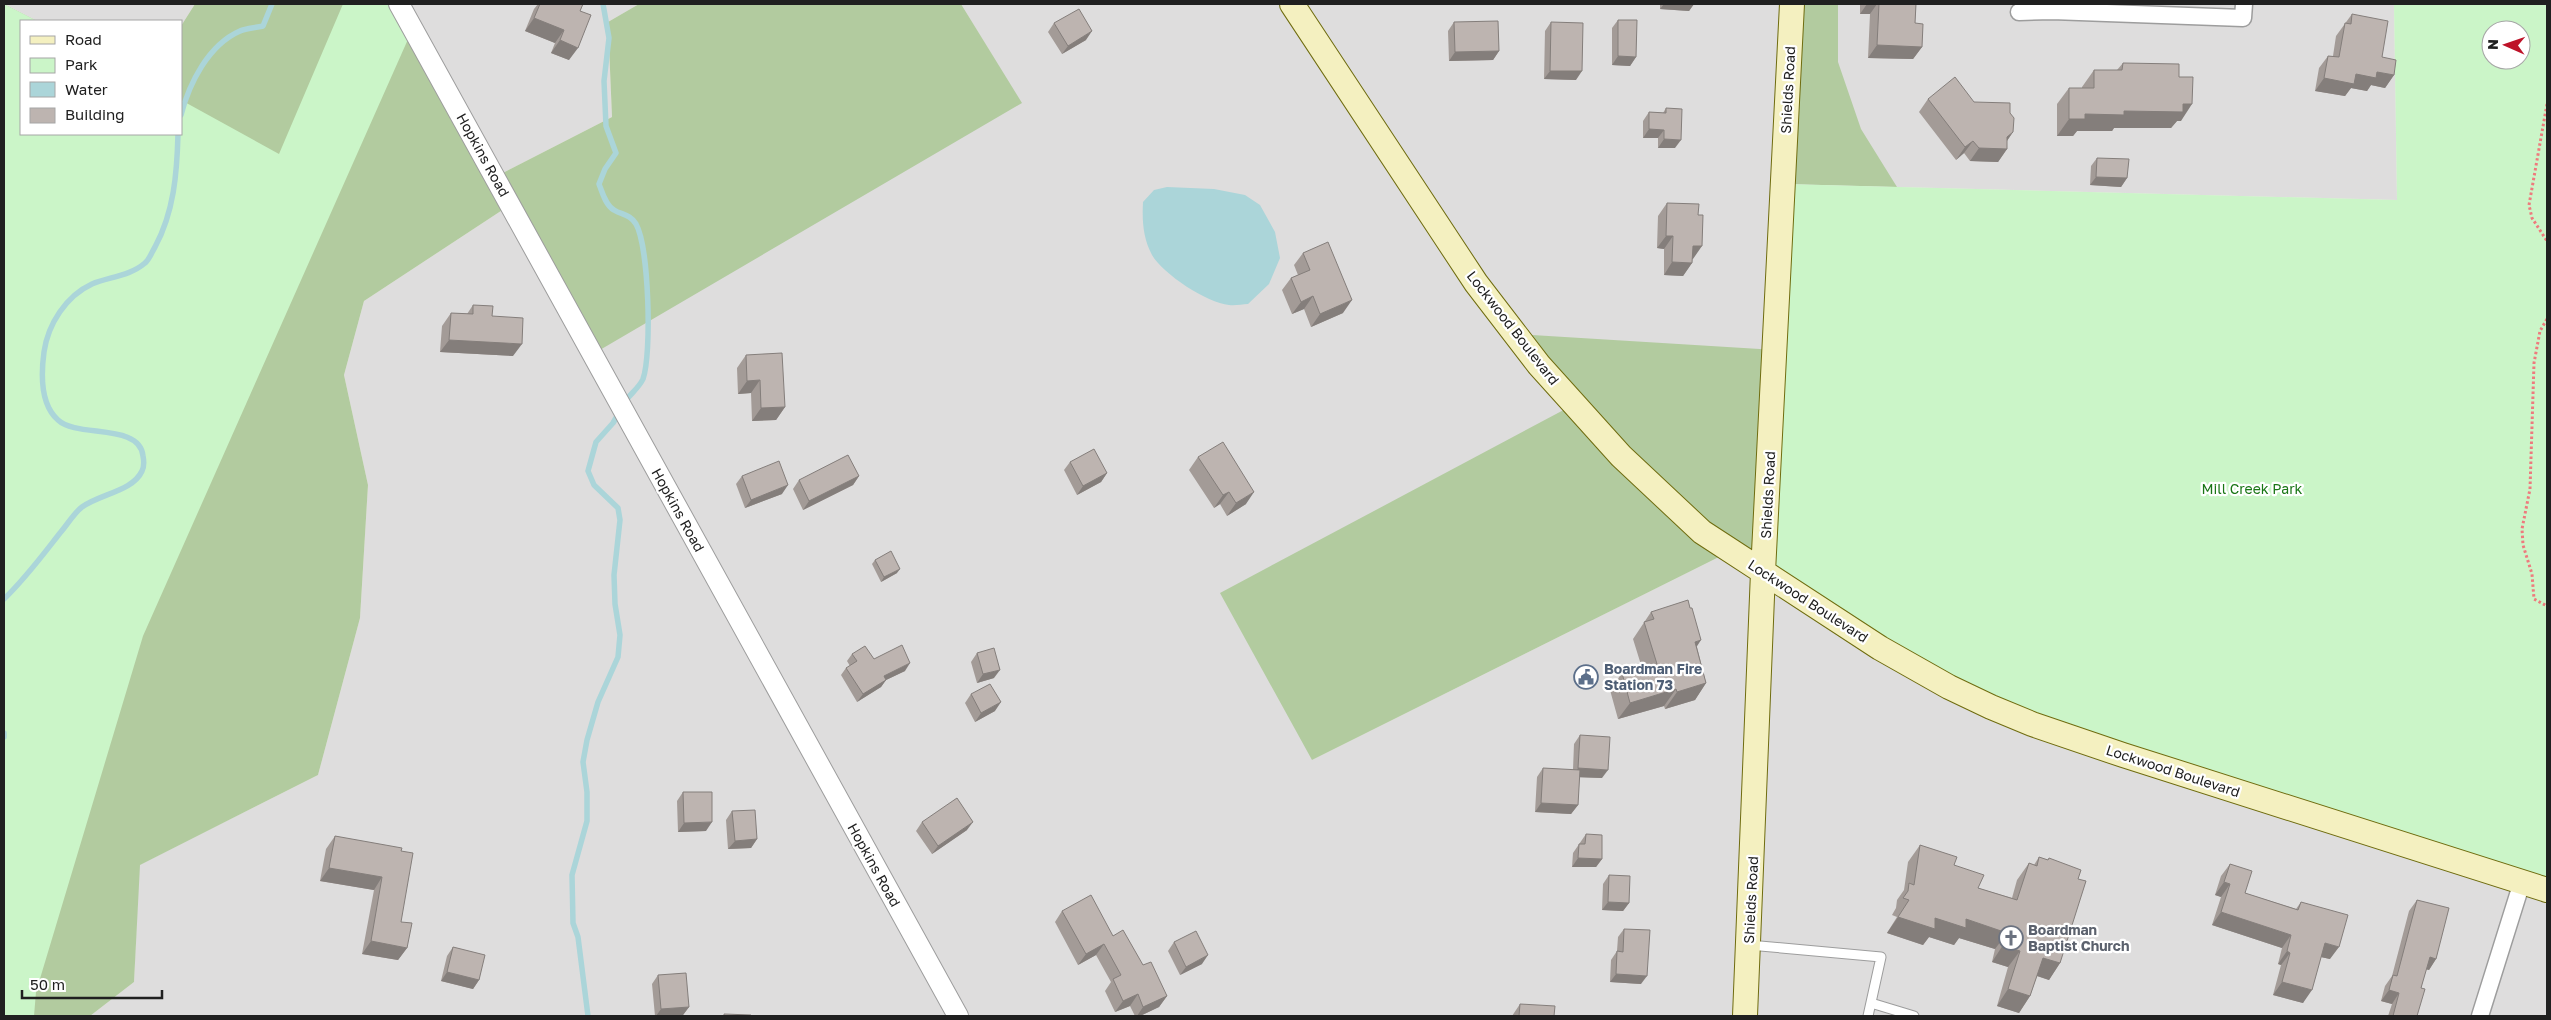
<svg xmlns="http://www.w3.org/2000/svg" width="2551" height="1020" font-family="'Golos Text',sans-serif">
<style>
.residential{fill:#dedddd}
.forest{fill:#b2cb9f}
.park{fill:#cbf5c8;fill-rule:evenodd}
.water{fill:#abd5d9}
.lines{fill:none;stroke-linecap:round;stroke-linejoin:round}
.stream{stroke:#abd5d9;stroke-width:5.5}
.service-casing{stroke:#9d9d9d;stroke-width:11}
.minor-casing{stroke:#9d9d9d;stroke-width:19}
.tertiary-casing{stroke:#9d9d9d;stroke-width:22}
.secondary-casing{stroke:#6f6c0f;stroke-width:26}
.path{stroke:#ee7a7d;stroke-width:3;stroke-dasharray:2.5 2.5;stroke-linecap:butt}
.service{stroke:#fff;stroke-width:9}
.minor{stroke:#fff;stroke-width:16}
.tertiary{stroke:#fff;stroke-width:20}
.secondary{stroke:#f4f0c0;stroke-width:24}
.wall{fill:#a39b97}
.shaded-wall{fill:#847e7b}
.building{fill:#bdb4b0;stroke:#847e7b}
.labels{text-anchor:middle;stroke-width:4.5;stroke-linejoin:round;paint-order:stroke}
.street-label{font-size:14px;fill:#202020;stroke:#fff}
.park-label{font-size:14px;fill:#1a7616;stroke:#fff}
.service-label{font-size:14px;font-weight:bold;fill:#4e5e75;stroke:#fff;text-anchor:start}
.worship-label{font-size:14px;font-weight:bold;fill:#5b616d;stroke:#fff;text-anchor:start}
</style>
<rect width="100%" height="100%" fill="#efebe7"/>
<path class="residential" d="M5 4H195L181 26V21H37Z
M399 4H639L608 22 612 117 495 177Z
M961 4H2394L2397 200 1784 184 1776 350 1574 405 1312 760 1731 551 2547 890V1016H90L134 982 139 865 318 775 360 618 368 485 344 375 364 301 510 205 1021 103Z"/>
<path class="forest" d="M4 4 37 21H21V134H181V26L195 4H399L495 177 612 117 608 22 639 4H961L1022 103 593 354 510 205 364 301 344 375 368 485 360 618 318 775 140 865 134 982 90 1016H4Z
M1792 4H1838V62L1861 129 1897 187 1784 184Z
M1515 334 1776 350 1763 572 1731 551 1312 760 1220 593 1573 405Z"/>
<path class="park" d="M4 4 37 21H21V134H181V100L279 154 343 4H399L413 28 143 636 36 992 34 1016H4Z
M2394 4H2547V890L2032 724 1763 572 1784 184 2397 200ZM2491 30H2521V60H2491Z"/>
<path class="water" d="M1167 187 1214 189 1245 195 1260 205 1275 232 1280 258 1269 284 1248 304C1242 304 1235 306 1229 305 1207 303 1163 274 1152 255 1143 238 1142 221 1143 202L1154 190Z"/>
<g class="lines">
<path class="stream" d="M603 4 609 38 604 81 606 126 616 153 605 169 599 184C602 192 606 206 614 210 622 215 630 214 636 224 649 247 652 354 643 379 639 388 629 395 624 403
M181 115C189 84 208 45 240 31 246 28 255 28 263 26L272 4
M4 599C25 579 42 556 60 533 67 525 74 513 82 507 100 494 133 491 142 471 144 467 144 461 143 456 140 423 77 438 58 420 40 404 41 374 44 352 48 324 66 296 92 284 109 277 130 276 145 263 149 260 152 252 155 247 174 212 177 173 178 134
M4 733V737
M588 1016 578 937 573 923 572 875 587 821V792L583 762 587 740 598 702 618 657 620 635 615 604 614 575 620 520 618 508 594 485 588 471 596 442 613 423 620 411"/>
<g class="service-casing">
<path id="service" d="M1749 945 1881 957 1868 1016
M1871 1003 1914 1016"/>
</g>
<g class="minor-casing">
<path id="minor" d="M2019 12 2052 11 2243 18 2244 4
M2480 1016 2522 882"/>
</g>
<g class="tertiary-casing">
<path id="tertiary" d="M399 4 958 1016"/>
</g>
<g class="secondary-casing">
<path id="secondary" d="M1292 4 1476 283 1539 365 1621 456 1702 532 1880 648 1949 687 1991 707 2032 724 2123 755 2547 890
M1745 1016 1763 572 1792 4"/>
</g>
<path class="path" d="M2547 104 2529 205 2532 218 2547 241
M2547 319 2540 331 2534 363 2530 489 2522 529 2523 545 2532 574 2534 599 2547 606"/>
<use href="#service" class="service"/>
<use href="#minor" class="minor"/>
<use href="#tertiary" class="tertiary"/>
<use href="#secondary" class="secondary"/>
</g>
<path class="wall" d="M538 4H583L580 11 569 60 551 53 555 43 525 31 534 9Z
M1660 4H1694L1689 11 1660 9Z
M1860 4H1916L1915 23 1922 47 1913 59 1868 58 1870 14H1860Z
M2352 14 2394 75 2385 88 2371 85 2367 91 2351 88 2345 96 2315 91 2319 68 2328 56H2333L2336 36Z
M1618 20 1636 57 1630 66 1612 65V28Z
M1454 22 1499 51 1493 60 1449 61 1448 31Z
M1551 22 1576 80 1544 79 1545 31Z
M1054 23 1086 40 1062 54 1048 32Z
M2123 63 2179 77 2181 121H2177L2171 128H2114L2112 131H2077L2073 136H2057V104L2069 88H2082V87L2094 70H2117Z
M1928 99 1974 102 2010 113 2013 132 2007 141V149L1998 162 1970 161 1964 153 1956 160 1919 112Z
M1666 108 1675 148H1658V138H1643V121L1649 112 1663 113Z
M2097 158 2127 178 2121 187 2090 185 2091 166Z
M1667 203 1693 259H1692V263L1683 276 1664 275V249L1657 248 1658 216Z
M1303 253 1343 313 1311 327 1304 309 1292 314 1282 290 1291 278 1298 275 1294 265Z
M473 305 492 316 513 356 440 352 442 326 451 313 467 314Z
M746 355 785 407 776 420 752 421 751 393 738 394 737 368Z
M1198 457 1246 504 1227 516 1220 504 1214 508 1189 470Z
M1070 462 1107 473 1101 482 1077 495 1064 470Z
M742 476 782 494 745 508 736 484Z
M859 476 853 485 803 510 793 489 799 480Z
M875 560 897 573 881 582 872 564Z
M1651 612 1697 647 1706 683 1695 700 1665 709 1664 706 1618 719 1610 690 1622 673 1642 668 1633 639Z
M977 653 994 678 977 683 971 662Z
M852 654 874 659 905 671 886 680 881 687 857 702 841 675 846 668 850 666 847 661Z
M971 694 995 711 975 722 965 703Z
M1580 735 1602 778 1579 777 1578 805 1571 814 1535 812 1537 777 1543 768 1573 770 1574 744Z
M683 792 706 831 678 832 677 801Z
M732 811 757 839 751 848 728 849 726 820Z
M922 822 967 830 932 854 916 831Z
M1586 834 1602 859 1596 867H1572L1573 853Z
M335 836 401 851V922L407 948 398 960 362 954 374 890 320 881 326 849Z
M1920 845 1954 865 1978 888 2012 898 2017 880 2029 863 2034 865 2039 857 2048 860 2049 858 2078 879 2060 963 2049 980 2037 976 2030 996 2019 1013 1997 1006 2008 967 1992 962 1995 949 1959 938 1954 945 1929 937 1923 945 1887 933 1897 917 1892 915 1896 908 1897 900 1904 890 1908 862Z
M2230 864 2245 893 2296 909 2301 902 2330 959 2321 957 2303 1003 2273 995 2281 965 2278 964 2282 948 2212 925 2221 897 2215 895 2221 876Z
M1609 875 1629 903 1623 911 1602 910 1603 884Z
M2417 900 2436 959 2429 970 2426 969 2421 988 2417 1016H2388L2392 1004 2381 1001 2385 986 2392 976 2409 911Z
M1062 911 1113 936 1143 965 1167 996 1159 1007 1140 1016H1135L1130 1006 1115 1012 1105 991 1111 982 1096 955 1078 965 1055 922Z
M1624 929 1641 984 1610 982 1611 960 1617 951 1618 937Z
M1174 942 1202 964 1180 975 1168 951Z
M453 947 479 980 473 989 441 981 447 956Z
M658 975 689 1007 683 1015 655 1016 652 984Z
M1520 1004 1554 1016H1512Z"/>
<path class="shaded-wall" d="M1664 4H1694L1689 11 1660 9Z
M1867 4H1877L1870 14H1860Z
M534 18 564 30 555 43 525 31Z
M1092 31 1086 40 1062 54 1068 46Z
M560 40 578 48 569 60 551 53Z
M1877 45 1922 47 1913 59 1868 58Z
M1499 51 1493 60 1449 61 1455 52Z
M1618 56 1636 57 1630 66 1612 65Z
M1550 71H1582L1576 80 1544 79Z
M2377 72 2394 75 2385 88 2371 85 2367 91 2351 88 2345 96 2315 91 2324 78Z
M2183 104H2192L2181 121H2177L2171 128H2114L2112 131H2077L2073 136H2057L2069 119 2085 114 2124 111Z
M1649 129 1664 130 1658 138H1643Z
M2013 132 2004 145 2007 149 1998 162 1970 161 1979 148 2007 137Z
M1664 139 1681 140 1675 148H1658Z
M1973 141 1964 153 1956 160 1965 147Z
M2096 177 2127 178 2121 187 2090 185Z
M1666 236H1673L1664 249 1657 248Z
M1693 246H1702L1693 259H1684Z
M1672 262 1692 263 1683 276 1664 275Z
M1313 296 1304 309 1292 314 1301 302Z
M1352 300 1343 313 1311 327 1320 314Z
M449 340 522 344 513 356 440 352Z
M760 380 751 393 738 394 747 381Z
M785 407 776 420 752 421 761 408Z
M1107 473 1101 482 1077 495 1083 486Z
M859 476 853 485 803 510 809 501Z
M788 485 782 494 745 508 751 500Z
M1229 492 1220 504 1214 508 1223 495Z
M1254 492 1246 504 1227 516 1236 503Z
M900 569 897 573 881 582 884 577Z
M1701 640 1690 657 1695 642Z
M910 663 905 671 886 680 881 687 857 702 863 694 884 676Z
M1000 670 994 678 977 683 983 674Z
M1706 683 1695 700 1665 709 1677 692Z
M1676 689 1664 706 1618 719 1630 703Z
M1001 702 995 711 975 722 981 713Z
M1578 768 1608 770 1602 778 1572 777Z
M1541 803 1578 805 1571 814 1535 812Z
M712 822 706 831 678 832 684 823Z
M973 822 967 830 932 854 938 846Z
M757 839 751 848 728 849 735 841Z
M1578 858 1602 859 1596 867H1572Z
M329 868 382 877 374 890 320 881Z
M2224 882 2230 884 2221 897 2215 895Z
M1608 902 1629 903 1623 911 1602 910Z
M2221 912 2291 935 2282 948 2212 925Z
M1898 917 1966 919 2007 933 1995 949 1959 938 1954 945 1929 937 1923 945 1887 933Z
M371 941 407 948 398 960 362 954Z
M2325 943 2339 947 2330 959 2316 956Z
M1104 944 1096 955 1078 965 1086 954Z
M2003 945 2020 951 2008 967 1992 962Z
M2287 951 2290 953 2281 965 2278 964Z
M1208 955 1202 964 1180 975 1186 967Z
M2430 957 2436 959 2429 970 2422 968Z
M2043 958 2060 963 2049 980 2031 974Z
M447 972 479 980 473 989 441 981Z
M1616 974 1647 976 1641 984 1610 982Z
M2282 982 2312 990 2303 1003 2273 995Z
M2008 989 2030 996 2019 1013 1997 1006Z
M2389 990 2399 993 2392 1004 2381 1001Z
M1138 994 1130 1006 1115 1012 1123 1001Z
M1167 996 1159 1007 1140 1016H1137L1143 1007Z
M689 1007 683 1015 656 1016 661 1009Z"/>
<path class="building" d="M540 4H583L580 11 591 15 578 48 560 40 564 30 534 18Z
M1879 4H1916L1915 23 1923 24 1922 47 1877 45Z
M1079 9 1092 31 1068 46 1054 23Z
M2352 14 2388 21 2382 57 2396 60 2394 75 2377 72 2376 78 2356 74 2354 84 2324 78 2328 56 2339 57 2345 23 2351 24Z
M1618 20H1637L1636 57 1618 56Z
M1498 21 1499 51 1455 52 1454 22Z
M1551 22 1583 23 1582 71H1550Z
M2123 63 2179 64V77H2193L2192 104H2183V112L2124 111V115L2085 114V119H2069V88H2094V70H2122Z
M1955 77 1974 102 2010 103V113L2014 118 2013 132 2007 137V149L1979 148 1973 141 1965 147 1928 99Z
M1666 108 1682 109 1681 140 1664 139V130L1649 129V112L1666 113Z
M2097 158 2129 159 2127 178 2096 177Z
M1667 203 1699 204 1698 215H1703L1702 246H1693L1692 263 1672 262 1673 236H1666Z
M1328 242 1352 300 1320 314 1313 296 1301 302 1291 278 1310 270 1303 253Z
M473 305 493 306 492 316 523 318 522 344 449 340 451 313 473 314Z
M782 353 785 407 761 408 760 380 747 381 746 355Z
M1223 442 1254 492 1236 503 1229 492 1223 495 1198 457Z
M1094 449 1107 473 1083 486 1070 462Z
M848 455 859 476 809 501 799 480Z
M779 461 788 485 751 500 742 476Z
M891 551 900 569 884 577 875 560Z
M1688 600 1690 608H1692L1701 640 1695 642 1706 683 1677 692 1676 689 1630 703 1622 673 1657 664 1644 622 1654 619 1651 612Z
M902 645 910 663 884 676 886 680 863 694 846 668 857 661 852 654 865 646 874 659Z
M994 648 1000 670 983 674 977 653Z
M990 684 1001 702 981 713 971 694Z
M1580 735 1610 737 1608 770 1578 768Z
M1543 768 1580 770 1578 805 1541 803Z
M683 792H712V822L684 823Z
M957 798 973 822 938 846 922 822Z
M755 810 757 839 735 841 732 811Z
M1586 834 1602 835V859L1578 858 1579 844H1585Z
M335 836 402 848 401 851 413 853 401 922 412 923 407 948 371 941 382 877 329 868Z
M1920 845 1957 857 1954 865 1984 875 1978 888 2017 900 2029 863 2037 866 2039 857 2048 860 2049 858 2081 870 2078 879 2086 881 2060 963 2043 958 2030 996 2008 989 2020 951 2003 945 2007 933 1966 919V928L1935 918V929L1898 917 1909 900 1903 898 1908 891 1909 883 1914 885Z
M2230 864 2252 871 2245 893 2298 910 2301 902 2348 915 2339 947 2325 943 2312 990 2282 982 2290 953 2287 951 2291 935 2221 912 2230 884 2224 882Z
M1609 875 1630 876 1629 903 1608 902Z
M1091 895 1113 936 1123 930 1143 965 1151 962 1167 996 1143 1007 1138 994 1123 1001 1113 979 1121 975 1104 944 1086 954 1062 911Z
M2417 900 2449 908 2436 959 2430 957 2421 988 2425 989 2417 1016H2393L2399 993 2389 990 2393 975 2397 976Z
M1624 929 1650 930 1647 976 1616 974 1617 951 1623 952Z
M1196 931 1208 955 1186 967 1174 942Z
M453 947 485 955 479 980 447 972Z
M686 973 689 1007 661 1009 658 975Z
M1520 1004 1555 1006 1554 1016H1519Z
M724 1014 751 1015V1016H724Z"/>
<defs>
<g id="civic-ring" transform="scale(1.25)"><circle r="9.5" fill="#fff" stroke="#5c6f8a" stroke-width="1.5"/><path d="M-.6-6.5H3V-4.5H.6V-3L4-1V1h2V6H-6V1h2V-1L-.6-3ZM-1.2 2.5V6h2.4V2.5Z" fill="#5c6f8a"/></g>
<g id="church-ring" transform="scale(1.25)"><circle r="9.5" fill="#fff" stroke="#6b7280" stroke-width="1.5"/><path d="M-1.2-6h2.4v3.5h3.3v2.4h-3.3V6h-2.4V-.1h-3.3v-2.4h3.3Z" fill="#6b7280"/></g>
</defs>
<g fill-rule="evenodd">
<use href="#civic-ring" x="1586" y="677"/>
<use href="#church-ring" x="2011" y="938"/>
</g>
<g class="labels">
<g class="street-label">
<text transform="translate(1788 90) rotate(-87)" y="5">Shields Road</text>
<text transform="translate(483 155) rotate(61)" y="5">Hopkins Road</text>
<text transform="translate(1513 328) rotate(52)" y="5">Lockwood Boulevard</text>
<text transform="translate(1768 495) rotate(-87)" y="5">Shields Road</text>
<text transform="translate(678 510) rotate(61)" y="5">Hopkins Road</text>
<text transform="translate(1808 601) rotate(33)" y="5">Lockwood Boulevard</text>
<text transform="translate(2173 771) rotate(18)" y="5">Lockwood Boulevard</text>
<text transform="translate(874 865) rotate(61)" y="5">Hopkins Road</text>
<text transform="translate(1751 900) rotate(-87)" y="5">Shields Road</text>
</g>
<g class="park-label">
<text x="2252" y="494">Mill Creek Park</text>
</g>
<g class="service-label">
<text x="1604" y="674">Boardman Fire<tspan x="1604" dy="16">Station 73</tspan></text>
</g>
<g class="worship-label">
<text x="2028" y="935">Boardman<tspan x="2028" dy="16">Baptist Church</tspan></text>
</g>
</g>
<rect width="2551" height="1020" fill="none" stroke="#202020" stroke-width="10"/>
<rect x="20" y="20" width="162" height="115" fill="#ffffff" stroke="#a6a6a6"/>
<rect x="30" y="36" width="25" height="8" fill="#f4f0c0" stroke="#a6a6a6"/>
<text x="65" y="45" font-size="15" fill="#202020">Road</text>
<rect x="30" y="58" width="25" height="15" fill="#cbf5c8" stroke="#a6a6a6"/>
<text x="65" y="70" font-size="15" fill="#202020">Park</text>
<rect x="30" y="82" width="25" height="15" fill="#abd5d9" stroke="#a6a6a6"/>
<text x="65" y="95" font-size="15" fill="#202020">Water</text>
<rect x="30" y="108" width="25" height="15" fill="#bdb4b0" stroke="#a6a6a6"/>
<text x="65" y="120" font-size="15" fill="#202020">Building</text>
<g transform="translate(2506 45) rotate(272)"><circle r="24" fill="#ffffff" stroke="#a6a6a6"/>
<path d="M0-4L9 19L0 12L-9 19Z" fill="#be1229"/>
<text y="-8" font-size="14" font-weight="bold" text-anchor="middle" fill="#202020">N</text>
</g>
<path d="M22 990v8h140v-8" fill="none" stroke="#202020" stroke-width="2.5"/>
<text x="30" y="990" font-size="15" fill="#202020" stroke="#ffffff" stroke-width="4" paint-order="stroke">50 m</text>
</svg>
